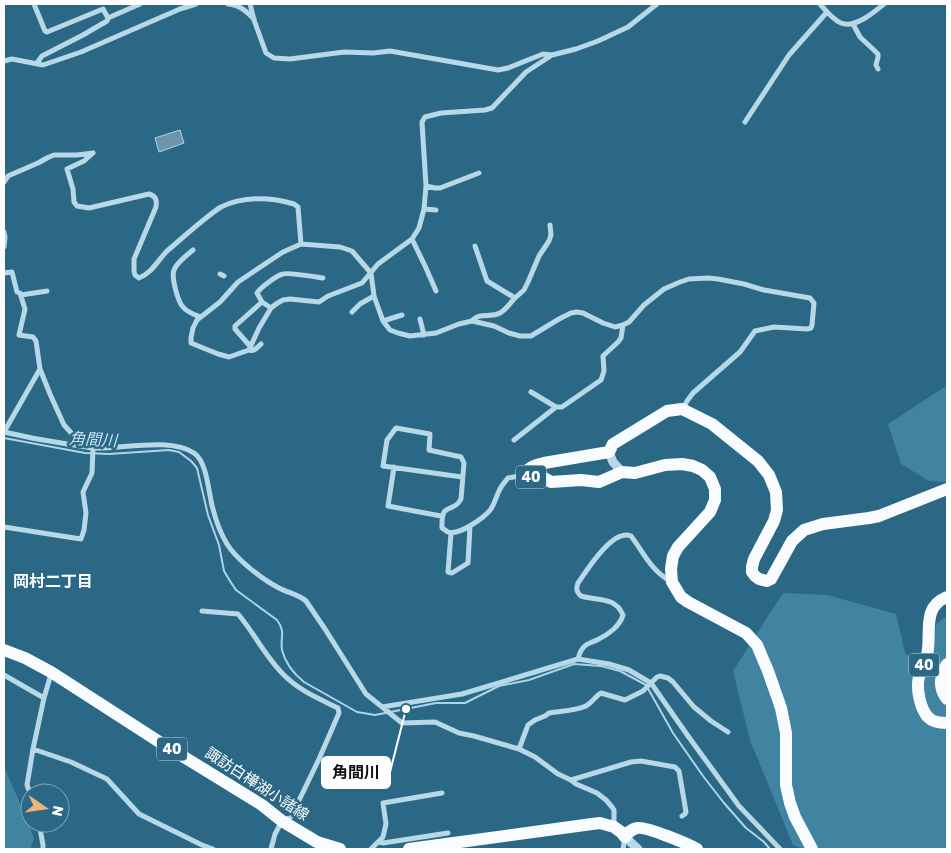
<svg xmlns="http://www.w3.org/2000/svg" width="951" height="853" font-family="Rubik,'Noto Sans JP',sans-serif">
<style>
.green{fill:#4084a2}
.water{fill:#6d95a8;stroke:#acd5e7}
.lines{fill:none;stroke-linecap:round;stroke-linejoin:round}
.stream{stroke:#acd5e7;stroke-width:2}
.minor{stroke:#b7d8e7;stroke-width:5}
.tertiary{stroke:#b7d8e7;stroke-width:9}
.primary{stroke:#f8fcfe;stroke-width:12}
.labels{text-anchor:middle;stroke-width:5;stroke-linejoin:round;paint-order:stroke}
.shield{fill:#2b6886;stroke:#bfd2db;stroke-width:1}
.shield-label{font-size:14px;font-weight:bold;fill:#fff}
.street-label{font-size:15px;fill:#fff;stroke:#2b6886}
.water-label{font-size:16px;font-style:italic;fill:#c6e2f0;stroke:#2b6886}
.neighbourhood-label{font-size:16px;font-weight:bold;fill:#fff;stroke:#2b6886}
.leader{fill:none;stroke:#fff;stroke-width:2}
.callout-dot{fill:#fff;stroke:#2b6886;stroke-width:2}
.callout{fill:#fff;stroke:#fff;stroke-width:2}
.callout-label{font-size:16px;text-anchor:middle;font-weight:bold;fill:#111}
</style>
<rect width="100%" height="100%" fill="#2b6886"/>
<path class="green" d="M947 387V482L929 481 901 464 888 424 943 388Z
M783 593 827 595 896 614 905 653 927 669 936 624 947 616V849H804L793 845 750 740 733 671Z
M4 767 27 819 34 838 31 847 30 849H4Z"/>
<path class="water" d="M180 130 184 143 159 152 155 138Z"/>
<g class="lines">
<path class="stream" d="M4 438 85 453 109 454 169 450 179 452 191 461 197 468 208 515 219 545 224 571 230 581 236 590 277 620C286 632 280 637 282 650 285 662 294 674 304 682L357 712 375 715 436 703H465L499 686 529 680 574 664 601 666 620 671 646 685 673 733 703 776 724 803 746 828 764 842 770 849"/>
<path class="minor" d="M34 4 45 31 47 32 103 9 108 18
M228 4C240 5 246 11 254 19
M250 4 254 20 266 53 274 58 290 59 344 52 373 53 390 51 498 70 508 68 543 54 552 55 576 49 598 41 628 27 657 4
M820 4C826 11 833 20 841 23 855 29 874 12 884 4
M853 24 860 37 878 54V57L876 65 878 69
M552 55 526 72 492 108 485 110 441 113 425 117 422 122 426 186 424 209 419 228 412 239 378 264 362 283 328 296 319 302 290 299 283 300 276 304 271 308 259 328 249 350 229 357 218 354 191 343V338L193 328 197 320 220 302 238 282 283 252 301 244 340 247 352 251 371 273 374 296 383 321 390 330 398 333 410 336 436 333 459 324 472 321 494 326 509 333 520 336H531L559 319 571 313 577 312 583 313 603 323 615 327 623 325 629 322 644 305 664 289 680 282 689 279 708 278 718 279 744 284 764 290 810 298 814 303 812 325 811 328 807 329 774 327 755 331 740 352 693 393 687 401 683 409
M4 61 12 59 43 65 81 52 180 9 196 4
M37 63 42 56 83 35 107 21 108 18 140 4
M745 122 789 55 827 12
M93 153 84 161 67 169 73 189 74 202 77 206 89 208 149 194C156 196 157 200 156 207L134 259V271L135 275 139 278C152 273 158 260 167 251 180 240 192 229 206 218 211 214 216 210 221 207 243 196 271 197 294 204L298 207 301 244
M4 182 8 176 38 163 47 158 54 155H77L93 153
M426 186 435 188H440L479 173
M424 209 436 210
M4 232 5 237 4 247
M412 239 426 268 436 291
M193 250C187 255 177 262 174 270 171 277 178 302 183 307 187 312 195 315 200 317
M4 273 12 272 17 292 20 293 25 309 19 335 33 337 36 341 40 369 50 394 64 425 74 436 76 441 77 445
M220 274 224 276
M21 295 47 291
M515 298 524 290 528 282 539 256 549 241 551 235 550 225
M271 308 262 302 257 293C260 288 277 275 283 274 288 272 316 277 323 278
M352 312 360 304 374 296
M420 319 424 335
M383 321 402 315
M472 321C478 312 491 318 500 313 506 310 510 303 515 298L487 281 475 246
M250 346 235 329V326L262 302
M249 350C254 352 258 347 261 344
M40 369 4 432C25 437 46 441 67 444 76 445 85 447 93 448 122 449 171 437 194 453 208 463 208 493 213 509 216 521 221 534 227 544 236 559 263 580 279 588 288 593 298 594 306 601L325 629 366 694 402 723 435 722 459 733 474 736 519 749 535 757 558 774 571 780 576 784 597 793 606 800 612 807 614 810V825
M531 392 556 407
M514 440 556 407H562L601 380 604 371 603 356 618 342 621 338 623 325
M394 467 388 506 441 516
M462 477 383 466 387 440 396 428 430 434 429 450 461 457 464 463 461 499C453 515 441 499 442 528 444 529 446 531 448 532 459 536 485 517 491 509 495 503 496 497 499 491 501 486 505 482 508 478L524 475
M4 527 81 539 84 530 86 513 83 492 92 473 93 448
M451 533 448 572 452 573 468 563 470 526
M202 611 238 614C255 634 266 658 285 676 300 691 320 699 338 708L339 713 319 759 291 817 282 821 275 834 271 849
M578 659C579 655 580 651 583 648 586 643 593 642 597 640 608 635 620 626 623 615 615 596 597 601 581 596 576 591 576 589 578 583 587 570 613 528 631 536 644 553 650 569 670 581
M4 675 44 698
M382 707 462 694 578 659 609 664 629 670 651 683 688 736 739 806 780 849
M33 749 71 762 107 779 139 814 202 845 213 849
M519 749 528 725 535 720 545 716 549 713C560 711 575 711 586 706 593 702 595 696 601 693L625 700 643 691 657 677 660 676 668 678 673 682 694 707 711 721 728 732
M571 780 631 762 641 761 675 767 679 771 684 800 686 812 685 814 682 816
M30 793 27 785 33 749 44 698 51 674
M39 823 43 845V849
M379 841 383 843 448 833
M371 849 383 837 386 824 383 803 442 793
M623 849 625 837"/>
<path class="tertiary" d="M609 452 613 462 622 472
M625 837 638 849"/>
<path class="primary" d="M947 597C921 607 932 634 927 655 925 663 920 670 919 677 916 688 920 710 929 718 933 722 941 723 947 723
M4 650 25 658 51 672 158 741 262 805 282 821 317 842 340 849
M947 664C940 675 938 688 947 699
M409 849 592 824 600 823 614 827 621 832 625 837C628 833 631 829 637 828 646 826 688 844 697 849
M812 849 795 817 790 803 786 785V733L781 708 768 671 757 645 746 633 688 602 681 597 672 582 671 569 673 556 678 547 710 512 715 500V489L710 477 702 470 693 466 682 464 665 465 635 473 622 472 599 482 581 480 551 482 544 478H536L525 474C528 467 536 465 544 463L609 452 613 444 667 411 682 409 712 424 758 461 769 475 776 492 777 510 774 521 754 559 752 567V572L755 576 759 579 767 581 771 579 792 541 804 530 823 524 869 518 879 516 947 489"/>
</g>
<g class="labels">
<g class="shield">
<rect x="516" y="465.5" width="30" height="23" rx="4"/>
<rect x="909" y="653.5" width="30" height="23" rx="4"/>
<rect x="157" y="737.5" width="30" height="23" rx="4"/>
</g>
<g class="shield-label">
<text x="531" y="482">40</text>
<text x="924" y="670">40</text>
<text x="172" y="754">40</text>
</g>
<g class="street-label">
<text transform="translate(257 784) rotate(33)" y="5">諏訪白樺湖小諸線</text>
</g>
<g class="water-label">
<text transform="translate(93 439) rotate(3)" y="6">角間川</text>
</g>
<g class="neighbourhood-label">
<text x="53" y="587">岡村二丁目</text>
</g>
</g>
<path class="leader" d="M406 709L390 772"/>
<circle class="callout-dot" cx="406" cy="709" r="5"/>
<rect class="callout" x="322" y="757" width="68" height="31" rx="5"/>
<g class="callout-label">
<text x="356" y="778">角間川</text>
</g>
<rect width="951" height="853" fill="none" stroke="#ffffff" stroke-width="10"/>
<g transform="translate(45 808) rotate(103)"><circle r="24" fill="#2b6886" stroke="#80a4b6"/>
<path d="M0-4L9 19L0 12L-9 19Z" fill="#edb480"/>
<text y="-8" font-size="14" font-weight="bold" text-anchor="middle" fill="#ffffff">N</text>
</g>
</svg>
